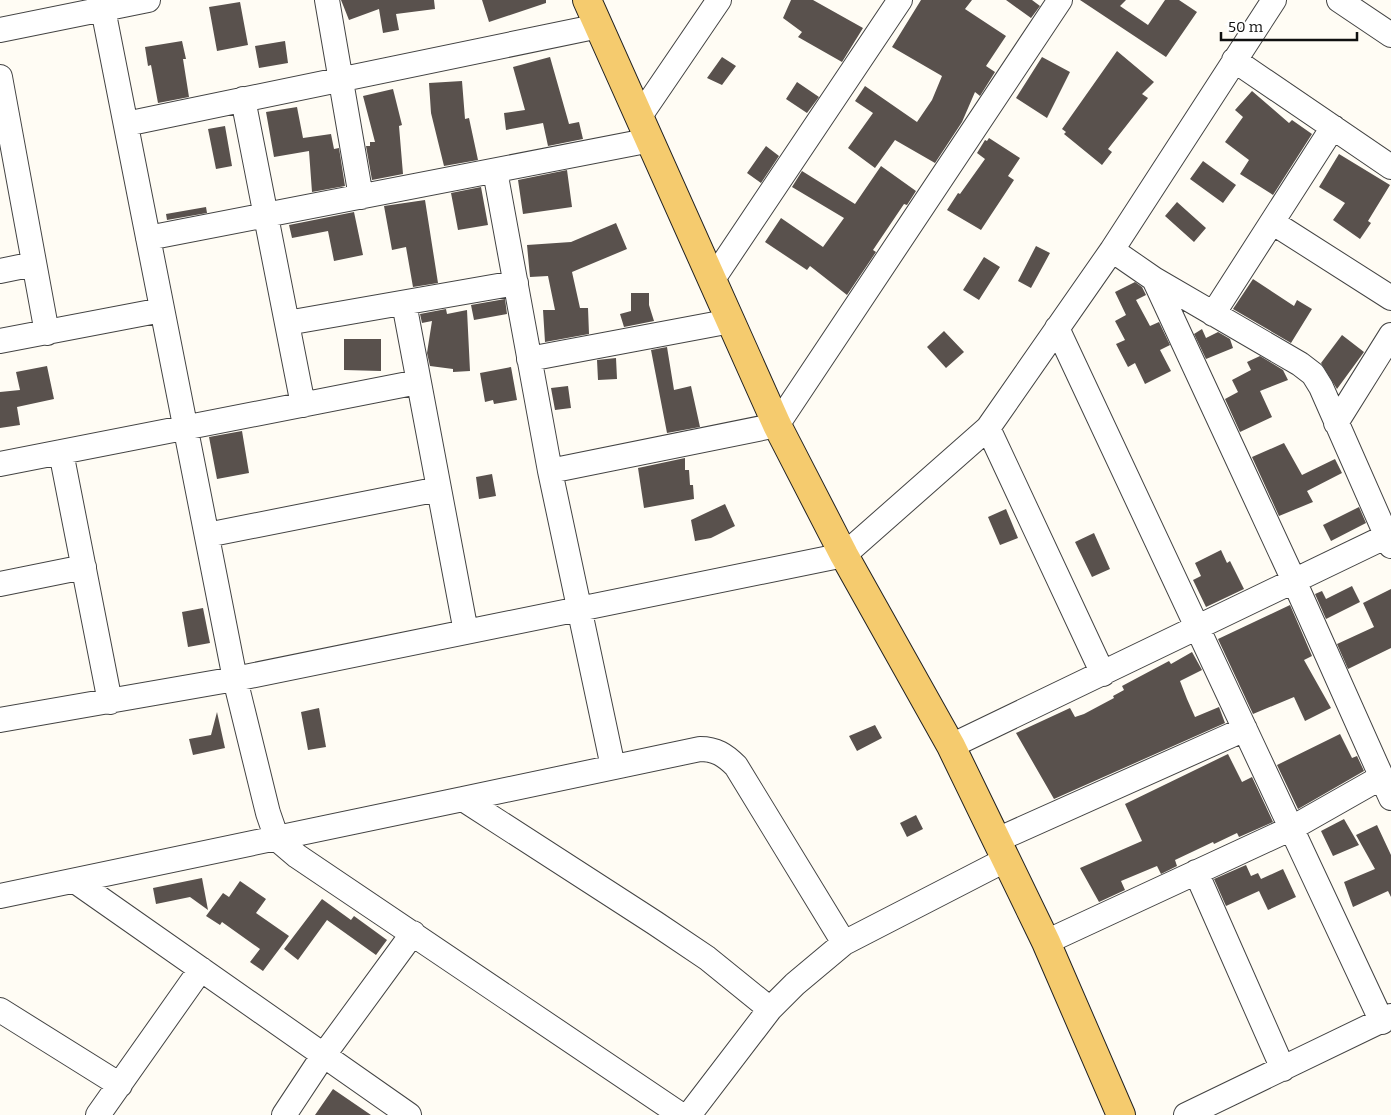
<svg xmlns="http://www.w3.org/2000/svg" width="1391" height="1115" font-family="Bitter,serif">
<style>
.building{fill:#59514d}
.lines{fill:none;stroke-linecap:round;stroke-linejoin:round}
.minor-casing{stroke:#434343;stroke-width:26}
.major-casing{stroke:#212121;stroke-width:30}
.minor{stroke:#fff;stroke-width:24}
.major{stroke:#f5cb6e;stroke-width:28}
</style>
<rect width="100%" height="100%" fill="#fffcf4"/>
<path class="building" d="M341 0H434L435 9 396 14 399 30 383 33 379 9 349 20Z
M482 0H546V3L489 22Z
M791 0H813L863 28 842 62 798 37 802 32 783 18Z
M921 0H972L965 9 1006 36 986 66 995 72 980 96 975 92 962 122 935 163 895 140 875 168 848 148 873 113 855 101 865 86 917 122 932 100 942 76 892 47Z
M1006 0H1032L1040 6 1031 18Z
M1080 0H1126L1120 6 1148 25 1165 0H1179L1197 12 1166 57Z
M240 2 248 45 217 51 209 7Z
M182 41 186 59H183L189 97 158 103 151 65 148 66 145 47Z
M285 41 288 63 259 68 255 46Z
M1117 51 1154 82 1142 94 1148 98 1108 149 1112 152 1102 165 1064 134 1066 132 1062 129Z
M550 57 569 124 579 122 583 139 548 146 543 123 506 130 504 113 525 110 513 67Z
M722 57 736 66 722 85 707 78Z
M1042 57 1070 72 1047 118 1016 98Z
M462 81 465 119 469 118 478 160 444 166 431 113 429 83Z
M797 82 819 97 807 113 786 99Z
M393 89 402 125 399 126 403 174 372 180 366 146H370V142H375L363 96Z
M1252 91 1289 123 1292 120 1312 134 1273 195 1240 174 1249 160 1225 142 1243 117 1235 110Z
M297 107 303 138 331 134 334 149 339 148 345 186 312 192 309 151 274 157 266 112Z
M225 126 232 166 216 169 208 129Z
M989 138 1020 158 1008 176 1014 180 981 230 947 210 958 193 960 194 985 159 977 153 985 140 987 141Z
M766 146 779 156 761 183 747 173Z
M1339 154 1390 185 1368 221 1371 223 1360 239 1333 220 1345 203 1319 187Z
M1203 161 1236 185 1223 203 1190 179Z
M881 166 916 191 907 205 904 204 873 250 876 252 847 295 810 266 807 270 765 242 781 218 823 247 844 218 792 187 802 171 855 204Z
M567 170 572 207 523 214 518 180Z
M481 187 488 225 458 230 451 193Z
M425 200 438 283 413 287 406 247 392 250 384 206Z
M1177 202 1206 228 1194 242 1165 216Z
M206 207 207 213 167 220 166 214Z
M354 212 363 255 334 261 328 231 292 238 289 225Z
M616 223 627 249 572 272 580 308H588L589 334 545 342 543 310H555L548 276 530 277 527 245 571 242Z
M1036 246 1050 253 1031 288 1018 281Z
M984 257 1000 267 979 300 963 290Z
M1253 279 1294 306 1297 300 1312 309 1291 343 1233 309Z
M1135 282 1142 287 1146 295 1136 300 1150 326 1159 322 1170 345 1160 350 1171 371 1145 384 1135 363 1128 367 1116 344 1125 340 1115 321 1126 315 1115 292Z
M631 293H649V305L654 321 624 327 620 314 631 311Z
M505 299 507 314 474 320 471 305Z
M446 309 447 314 467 310 470 371 453 372V369L430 366 427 353 432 321 422 323 420 314Z
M1202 329 1206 338 1218 332 1230 339 1233 348 1206 359 1194 334Z
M944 331 964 352 946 368 927 347Z
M1342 335 1364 352 1337 389 1321 363Z
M344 339H381V371L344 370Z
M667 347 674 390 691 386 700 427 667 433 651 350Z
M1260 356 1283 370 1288 380 1260 391 1272 417 1240 432 1225 399 1238 392 1232 380 1251 370 1247 362Z
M616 358 617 379 598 380 597 360Z
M47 366 54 399 17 407 20 425 0 428V392L20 390 16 372Z
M511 367 517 400 494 404 493 400 485 402 480 373Z
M568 386 571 408 555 410 551 388Z
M242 431 249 473 217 479 209 437Z
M1284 443 1302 475 1335 459 1342 473 1307 491 1313 502 1279 516 1252 457Z
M685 458V470H689L690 485H693L694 499 644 508 638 468Z
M492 474 496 496 479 499 476 477Z
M725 504 735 526 711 538 695 541 691 520Z
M1359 507 1366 523 1331 541 1323 525Z
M1006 509 1018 538 1000 545 988 517Z
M1094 533 1110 569 1092 577 1075 542Z
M1221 550 1227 563 1230 561 1244 589 1206 607 1193 580 1201 576 1195 563Z
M1352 586 1360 602 1326 619 1315 594 1322 591 1326 599Z
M1391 589V648L1348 669 1337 644 1374 627 1363 603Z
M1290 605 1312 656 1304 660 1331 708 1305 721 1294 697 1253 714 1218 639Z
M203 608 210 643 188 647 182 612Z
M1192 652 1202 670 1180 681 1187 699 1195 717 1219 707 1225 723 1054 799 1016 733 1070 708 1075 717 1084 714 1114 698 1113 696 1124 690 1122 686 1169 661 1171 664Z
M319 708 326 747 308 750 301 712Z
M217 712 225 748 193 755 189 739 211 735Z
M875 725 882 738 857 751 849 736Z
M1340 734 1352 758 1357 756 1364 771 1298 809 1277 765Z
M1228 754 1242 782 1252 777 1273 822 1239 837 1237 833 1214 844 1213 842 1175 860 1177 866 1161 874 1157 866 1121 881 1125 890 1099 902 1080 868 1142 841 1125 804Z
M916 815 923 829 907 837 900 823Z
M1344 819 1359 845 1333 856 1321 831Z
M1377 825 1391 855V897L1388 891 1353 907 1344 882 1375 869 1356 835Z
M1246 865 1251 876 1258 873 1261 879 1283 869 1296 897 1268 910 1259 891 1226 906 1214 879Z
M202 878 208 910 190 897 156 904 153 888Z
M240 881 266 899 256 913 289 936 263 971 250 962 260 949 222 922 220 925 206 916 223 893 229 897Z
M322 899 351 920 354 916 387 940 376 955 327 920 298 960 284 949Z
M333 1089 371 1115H315Z"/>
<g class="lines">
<g class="minor-casing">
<path id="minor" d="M327 0 361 197
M1339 0 1391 35
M103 9 235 679 268 813 277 839 297 856 681 1115
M0 30 148 0
M1234 60 1391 167
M0 77 47 333
M243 99 303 405
M640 116 719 0
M126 124 599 26
M495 171 550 471 613 767
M1272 222 1391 298
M148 238 651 140
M1112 250 1154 279 1295 583 1391 798
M0 271 34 264
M713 279 900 0
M1154 279 1300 364 1313 374 1321 387 1391 546
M404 303 466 632
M1213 314 1333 127
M287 323 516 283
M1057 328 1382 1022
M0 341 162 310
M529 359 731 321
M1336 423 1391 335
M988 428 1103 674
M61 452 110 702
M0 464 418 382
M550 471 777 425 1060 0
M207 535 439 489
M0 584 84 567
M0 720 235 679 844 555 988 428 1112 250 1274 0
M951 746 1387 536 1391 532
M463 799 700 749C716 749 725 755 736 766L844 943
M997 840 1245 729
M1196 872 1283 1069
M75 881 409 1115
M0 896 463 799 655 923 707 958 770 1009
M1046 942 1292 828 1380 778
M0 1010 120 1085
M98 1115 201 969
M284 1115 323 1056 413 933
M689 1115 770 1009 795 984 844 943 1007 859
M1186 1115 1391 1016"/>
</g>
<g class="major-casing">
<path id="major" d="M587 0 777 425 844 555 951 746 1046 942 1121 1115"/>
</g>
<use href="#minor" class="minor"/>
<use href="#major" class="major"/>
</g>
<path d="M1221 32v8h136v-8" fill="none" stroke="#101010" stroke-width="2.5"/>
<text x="1228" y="32" font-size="15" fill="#101010" stroke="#ffffff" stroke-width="4" paint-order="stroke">50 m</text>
</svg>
